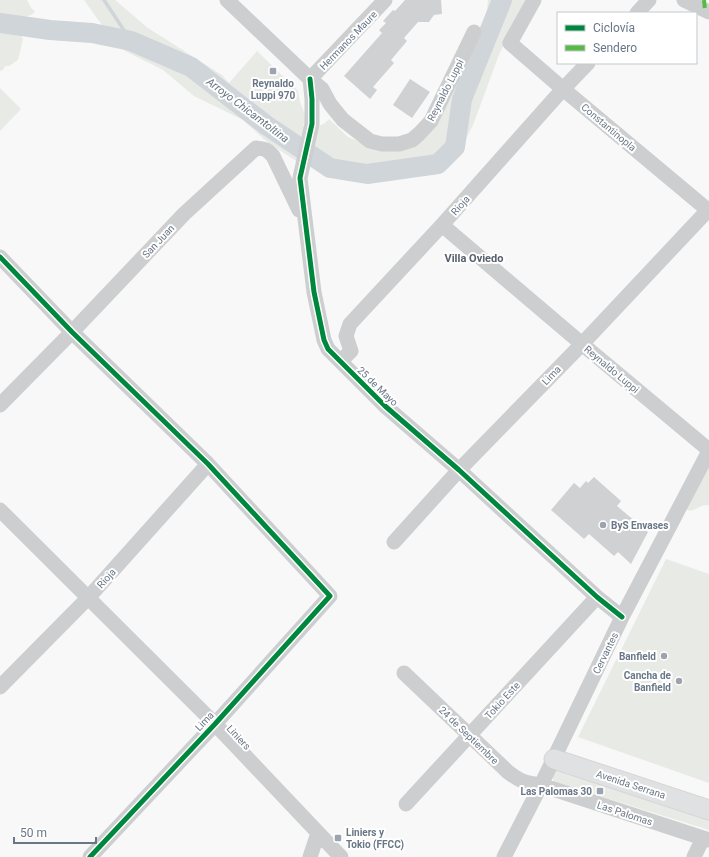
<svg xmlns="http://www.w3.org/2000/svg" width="709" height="857" font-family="Roboto,sans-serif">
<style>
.green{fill:#e7eae5}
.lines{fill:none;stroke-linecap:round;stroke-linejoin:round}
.stream{stroke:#cfd5d9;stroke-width:3.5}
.river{stroke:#cfd5d9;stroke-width:20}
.building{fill:#cfd1d2}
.major-casing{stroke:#d5d6d6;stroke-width:21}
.minor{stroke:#cdcecf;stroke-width:15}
.major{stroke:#e0e1e2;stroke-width:19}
.quiet{stroke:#58b947;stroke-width:4;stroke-dasharray:8 4;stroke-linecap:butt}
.cycleway-casing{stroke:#fff;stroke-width:8}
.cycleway{stroke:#00873e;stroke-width:5}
.poi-dot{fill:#9ba4af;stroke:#fff;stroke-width:1.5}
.labels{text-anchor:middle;stroke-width:4;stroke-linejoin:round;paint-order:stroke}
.street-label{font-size:10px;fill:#697787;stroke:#fff}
.poi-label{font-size:10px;font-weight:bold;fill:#697787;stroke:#fff;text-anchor:end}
.water-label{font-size:11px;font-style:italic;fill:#657782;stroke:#fff}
.neighbourhood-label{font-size:11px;font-weight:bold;fill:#57616d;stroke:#fff}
</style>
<rect width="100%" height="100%" fill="#f8f8f8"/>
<path class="green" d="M0 0H27L30 6 35 12 31 15 25 17 19 32 23 39 18 60 9 66H5L3 70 0 71Z
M84 0H115L148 28 222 75 229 83 257 51 298 91 300 102 308 122 302 125C314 126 320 129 329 119L348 137 369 146 425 136 451 98 476 44 487 10 488 0H528L500 52 473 125 456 158 433 173 409 177 362 179 315 168 296 161 266 141 243 120 194 96 163 70 125 51 99 21Z
M0 88 21 109 0 131Z
M709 453V505C709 505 702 505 702 506 695 508 694 513 685 509Z
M666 559 709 574V783L578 737Z
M555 768 709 817V830L558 783 554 781 552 778Z"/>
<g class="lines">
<path class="stream" d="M104 0 131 41"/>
<path class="river" d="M0 23 50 30 92 33 131 41 191 67 266 125 330 168 367 174 438 164 455 147 462 99 502 0"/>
</g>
<path class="building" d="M405 0H441L442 14 434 15 429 22H418L404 38 407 41 391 60 394 63 373 87 377 90 370 99 344 76 382 33 379 30 386 23 383 21 393 10 395 11Z
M410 79 430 92 412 118 393 105Z
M594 477 621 501 617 506 648 532 631 564 618 552 614 556 589 534 584 539 551 510 574 483 580 488 586 481 588 483Z"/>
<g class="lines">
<g class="major-casing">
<path id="major" d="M554 759 709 810"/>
</g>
<path class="minor" d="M227 0 310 79 322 89 330 104 343 120 370 141 382 144H399L412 140 420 133 431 121 474 32
M534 0 510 43 563 89 709 211
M684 0 709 12
M637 13 649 0
M310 79 312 99V124L300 178 314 292 324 340 328 349 385 406 459 470 597 597 622 617
M310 79 385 0
M442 225 582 344 709 450
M0 257 72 332 208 464 330 596 215 724 90 857
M341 361 351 351 346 336 350 324 442 225 563 89 588 63
M0 405 72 332 184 214 256 148C265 149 267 149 273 156L299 210
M0 510 215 724 341 857
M394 542 459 470 582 344 709 209
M404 673 508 772C521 782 526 783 541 785L709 840
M0 687 88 598 208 464
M406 804 597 597
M310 857 318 833
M504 857 541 785 622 617 709 451
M694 857 703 838"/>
<use href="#major" class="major"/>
<path class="quiet" d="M704 0 705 10"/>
<g class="cycleway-casing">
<path id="cycleway" d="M310 79 312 99V124L300 178 314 292 324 340 328 349 385 406 459 470 597 597 622 617
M0 257 72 332 208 464 330 596 215 724 90 857"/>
</g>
<use href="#cycleway" class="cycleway"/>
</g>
<g class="poi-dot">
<rect x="269" y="67" width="8" height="8" rx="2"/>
<circle cx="603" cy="525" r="4"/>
<circle cx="664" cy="656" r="4"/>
<circle cx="679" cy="681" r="4"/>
<rect x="596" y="787" width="8" height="8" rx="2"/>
<rect x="334" y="834" width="8" height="8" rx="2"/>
</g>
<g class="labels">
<g class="street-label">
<text transform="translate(348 40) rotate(-46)" y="4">Hermanos Maure</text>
<text transform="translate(445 90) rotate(-63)" y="4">Reynaldo Luppi</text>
<text transform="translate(609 127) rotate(40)" y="4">Constantinopla</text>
<text transform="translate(460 205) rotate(-48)" y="4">Rioja</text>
<text transform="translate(158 241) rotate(-47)" y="4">San Juan</text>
<text transform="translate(612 369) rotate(40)" y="4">Reynaldo Luppi</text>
<text transform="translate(551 375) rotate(-46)" y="4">Lima</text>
<text transform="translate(378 386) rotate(44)" y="4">25 de Mayo</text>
<text transform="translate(106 578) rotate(-48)" y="4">Rioja</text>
<text transform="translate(605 653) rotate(-64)" y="4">Cervantes</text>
<text transform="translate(502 700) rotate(-47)" y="4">Tokio Este</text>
<text transform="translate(204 721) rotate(-47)" y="4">Lima</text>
<text transform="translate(469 735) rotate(44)" y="4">24 de Septiembre</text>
<text transform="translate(239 737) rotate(47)" y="4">Liniers</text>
<text transform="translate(631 784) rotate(18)" y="4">Avenida Serrana</text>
<text transform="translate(625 813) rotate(18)" y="4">Las Palomas</text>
</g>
<g class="poi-label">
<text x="273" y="87" text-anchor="middle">Reynaldo<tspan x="273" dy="12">Luppi 970</tspan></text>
<text x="611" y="529" text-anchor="start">ByS Envases</text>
<text x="656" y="660">Banfield</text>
<text x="671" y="679">Cancha de<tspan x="671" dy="12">Banfield</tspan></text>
<text x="592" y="795">Las Palomas 30</text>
<text x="346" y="836" text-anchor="start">Liniers y<tspan x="346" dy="12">Tokio (FFCC)</tspan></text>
</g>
<g class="water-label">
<text transform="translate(248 110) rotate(37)" y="4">Arroyo Chicamtoltina</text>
</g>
<g class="neighbourhood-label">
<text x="474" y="262">Villa Oviedo</text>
</g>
</g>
<rect x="557" y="12" width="140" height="52" fill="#ffffff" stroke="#c3c9cf"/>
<rect x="565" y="25" width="20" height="6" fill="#00873e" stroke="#c3c9cf"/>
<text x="593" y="32" font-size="12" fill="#697787">Ciclovía</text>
<rect x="565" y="45" width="20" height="6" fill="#58b947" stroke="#c3c9cf"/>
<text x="593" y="52" font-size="12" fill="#697787">Sendero</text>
<path d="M14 837v6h82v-6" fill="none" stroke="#697787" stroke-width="2"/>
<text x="20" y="837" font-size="12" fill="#697787" stroke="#ffffff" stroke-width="3" paint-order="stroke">50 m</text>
</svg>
